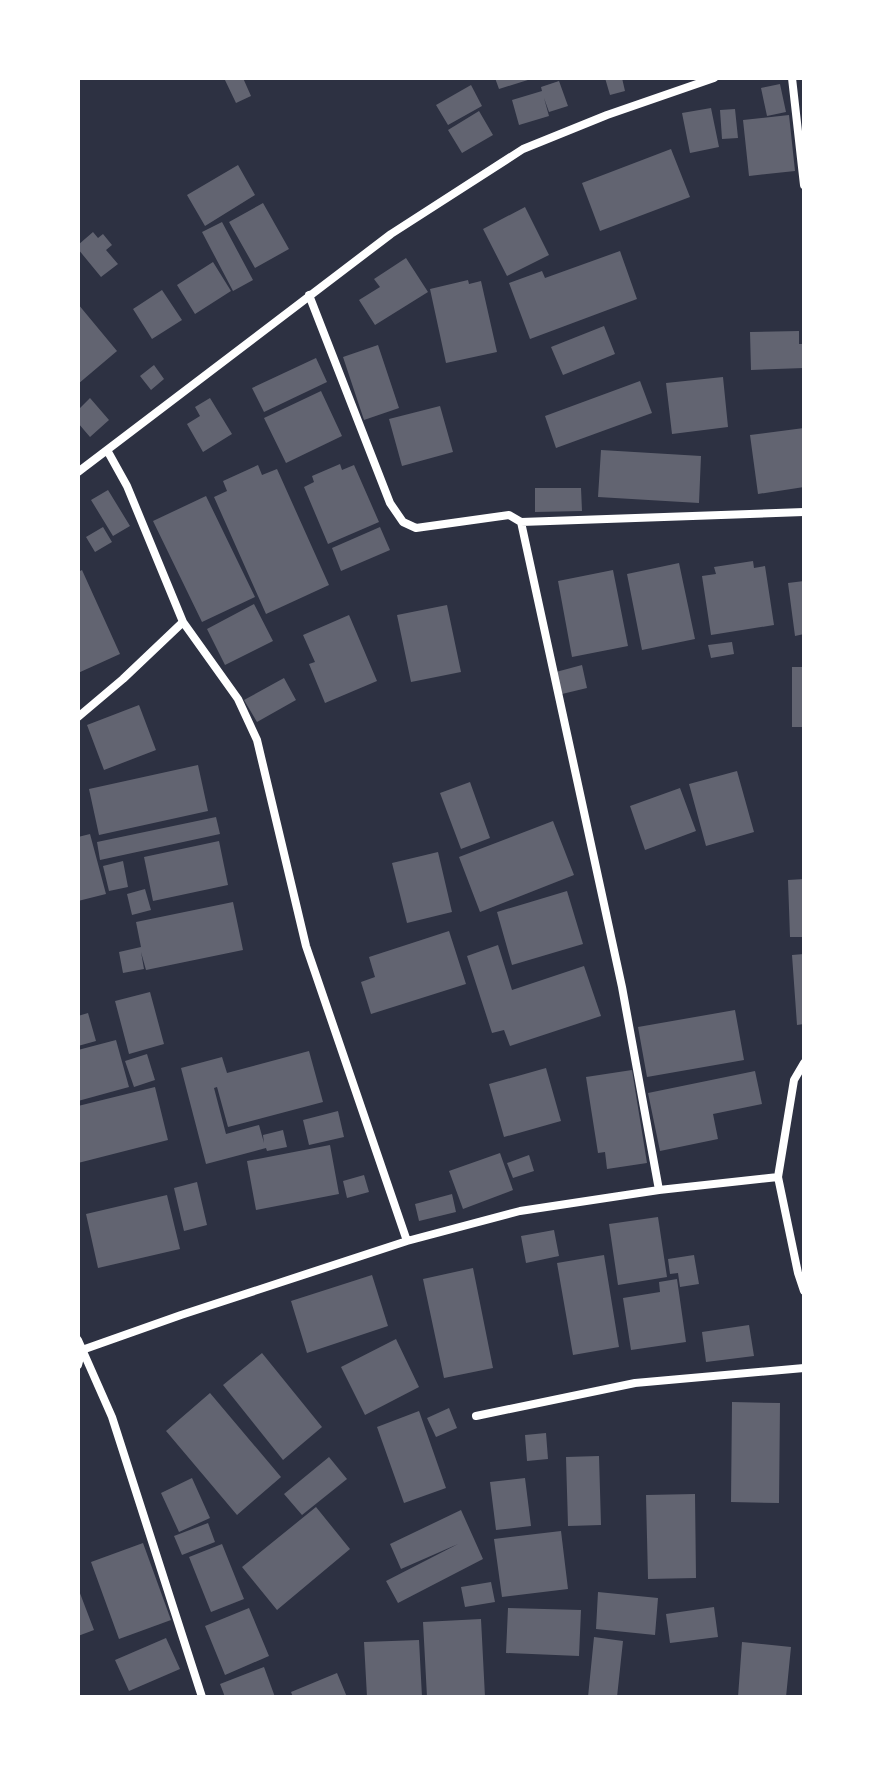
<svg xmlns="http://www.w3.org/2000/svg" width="882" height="1775" font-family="'Varela Round',sans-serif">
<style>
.building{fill:#626471}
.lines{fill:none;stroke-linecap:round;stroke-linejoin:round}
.minor{stroke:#fff;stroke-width:8}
</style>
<rect width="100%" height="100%" fill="#2d3142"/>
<path class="building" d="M224 78H243L251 96 236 103Z
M495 78H531V79L499 89Z
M605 78H622L625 91 610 95Z
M559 81 568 106 549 112 544 98 549 116 519 125 512 100 542 91 541 87Z
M780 84 786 112 767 116 761 88Z
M471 85 482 106 448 125 436 105Z
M711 108 719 147 690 153 682 113Z
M735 109 738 138 722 139 720 110Z
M479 111 493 135 462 153 448 130Z
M789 115 795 171 749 176 743 120Z
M671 149 690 197 600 231 582 183Z
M238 165 255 195 205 226 187 195Z
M263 203 289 249 255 268 229 222Z
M525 207 549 255 507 276 483 229Z
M222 222 253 280 233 291 202 232Z
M93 232 98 238 103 234 112 245 106 250 118 264 101 277 78 249V245Z
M620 251 637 299 530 339 509 283 542 271 545 278Z
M406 258 428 292 375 325 359 300 380 287 374 279Z
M213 262 231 291 195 314 177 285Z
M468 280 469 284 481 281 497 352 446 363 430 289Z
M162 290 182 320 152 339 133 309Z
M78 304 117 351 78 384Z
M604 326 615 354 563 375 551 347Z
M799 331V344H804V368L751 370 750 332Z
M378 345 399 408 364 420 343 357Z
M316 358 327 382 264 412 252 388Z
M154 365 164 379 151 390 140 376Z
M723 377 728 427 672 434 666 383Z
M640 381 652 413 556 448 545 416Z
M321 391 342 436 286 463 264 418Z
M90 398 109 420 90 437 78 423V410Z
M210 398 232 434 203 452 187 424 200 416 195 407Z
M440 406 453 452 402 466 389 419Z
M804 428V487L758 494 750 435Z
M601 450 701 456 699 503 598 497Z
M340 464 342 470 354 465 379 522 328 544 304 487 314 482 312 476Z
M258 465 262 475 277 469 329 585 266 614 214 497 227 491 223 481Z
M535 488H581L582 511 535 512Z
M108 490 130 526 113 536 91 500Z
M206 496 255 597 202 622 153 521Z
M103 527 112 542 95 552 86 537Z
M380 527 390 550 341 571 332 548Z
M753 561 754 568 765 566 774 625 711 635 702 576 716 574 714 567Z
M679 563 695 639 642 650 627 574Z
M82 570 120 654 78 673V572Z
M613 570 628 646 572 657 558 581Z
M804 581V634L795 636 788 583Z
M254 604 273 641 225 665 207 629Z
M447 605 461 672 411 682 397 615Z
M349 615 377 681 325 703 309 664 315 662 303 635Z
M732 642 734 654 711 658 708 645Z
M582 665 587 688 562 694 556 672Z
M792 667H804V727H792Z
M284 678 296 700 257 722 244 700Z
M139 705 156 750 104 770 87 725Z
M198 765 208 811 99 835 89 789Z
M737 771 754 832 706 846 689 784Z
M470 782 490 838 461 849 440 793Z
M680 788 696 831 645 850 630 806Z
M216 817 220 834 100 860 97 842Z
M553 821 574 875 480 912 459 857Z
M90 834 106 894 78 901V837Z
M219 841 228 885 153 901 144 857Z
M438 852 452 912 407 923 392 863Z
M123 861 128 887 109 891 103 866Z
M804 879V937H790L788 880Z
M145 889 151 910 132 915 127 894Z
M567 891 583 944 512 965 497 912Z
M233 902 243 950 146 970 141 952 144 969 123 973 119 952 141 947 136 922Z
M449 931 466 984 371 1014 361 982 375 977 369 957Z
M498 945 512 990 584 966 601 1016 510 1046 504 1030 492 1033 467 956Z
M804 954V1024L797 1025 792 955Z
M150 992 164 1044 129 1054 115 1001Z
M735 1010 744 1060 647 1077 638 1027Z
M88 1013 96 1041 78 1046V1016Z
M116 1040 129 1087 78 1101V1050Z
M309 1051 323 1102 228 1127 217 1087 214 1088 226 1134 259 1125 264 1143 263 1135 283 1130 287 1147 267 1151 266 1148 206 1164 181 1068 222 1057 227 1073Z
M147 1054 155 1080 134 1087 125 1061Z
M546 1068 561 1121 504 1137 489 1084Z
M632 1070 647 1163 607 1169 605 1152 598 1153 586 1077Z
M755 1071 762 1104 713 1114 718 1139 660 1151 648 1093Z
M155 1087 168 1140 78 1163V1106Z
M338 1111 344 1137 309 1145 303 1120Z
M330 1145 339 1194 256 1210 247 1161Z
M500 1153 513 1190 463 1209 449 1171Z
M529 1155 534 1171 513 1178 507 1163Z
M364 1175 369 1192 347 1198 343 1181Z
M197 1182 207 1225 184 1231 174 1188Z
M452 1194 456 1212 419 1221 415 1204Z
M167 1195 180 1249 98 1268 86 1214Z
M658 1217 667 1277 618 1285 609 1224Z
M554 1230 559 1256 526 1263 521 1236Z
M604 1255 619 1347 573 1355 557 1263Z
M694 1255 699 1284 680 1287 678 1273 670 1274 668 1259Z
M473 1268 493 1368 444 1378 423 1279Z
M372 1275 388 1326 307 1353 291 1301Z
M677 1279 686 1342 631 1350 623 1298 660 1292 659 1282Z
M749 1325 754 1356 706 1362 702 1332Z
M396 1339 419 1387 365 1415 341 1367Z
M262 1353 322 1427 283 1460 223 1385Z
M210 1393 281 1477 237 1515 166 1431Z
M732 1402 780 1403 779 1503 731 1502Z
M449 1408 457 1428 436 1437 427 1418Z
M419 1411 446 1488 404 1503 377 1427Z
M546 1433 548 1459 527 1461 525 1435Z
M599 1456 601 1525 568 1526 566 1457Z
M329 1457 347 1479 302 1515 284 1494Z
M192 1478 210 1518 179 1532 161 1493Z
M525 1478 531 1526 496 1530 490 1482Z
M695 1494 696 1578 648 1579 646 1495Z
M316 1507 350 1549 277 1610 242 1567Z
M461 1510 483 1559 398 1603 386 1581 458 1544 401 1569 390 1544Z
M208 1523 215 1542 182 1555 174 1536Z
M561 1531 568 1589 502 1597 494 1539Z
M143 1543 171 1620 119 1639 91 1562Z
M222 1544 244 1599 211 1612 189 1557Z
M491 1582 495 1602 465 1607 461 1587Z
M78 1588 94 1630 78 1636Z
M598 1592 658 1598 655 1635 596 1629Z
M714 1607 718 1637 670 1643 666 1614Z
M249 1608 269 1656 225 1675 205 1626Z
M508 1608 581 1610 579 1656 506 1653Z
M481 1619 485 1697H427L423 1622Z
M594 1637 623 1641 617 1697H588Z
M166 1638 180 1669 129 1691 115 1660Z
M419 1640 422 1697H367L364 1642Z
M742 1642 791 1647 786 1697H738Z
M264 1667 275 1697H225L220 1684Z
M337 1673 347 1697H293L291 1692Z"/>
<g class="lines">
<path class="minor" d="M792 78 804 185
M309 295 390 503 403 522 416 528 509 515 521 522 804 512
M107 450 127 486 183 622 238 699 257 740 306 946 407 1241
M78 472 391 234 523 149 607 115 714 78
M521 522 622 987 659 1190
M78 717 123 679 183 622
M804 1063 794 1080 778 1177 798 1273 804 1291
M78 1340 112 1417 202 1697
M78 1365 82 1350 181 1315 407 1241 520 1211 659 1190 778 1177
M476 1416 635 1383 804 1368"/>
</g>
<rect width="882" height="1775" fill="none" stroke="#ffffff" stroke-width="160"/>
</svg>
